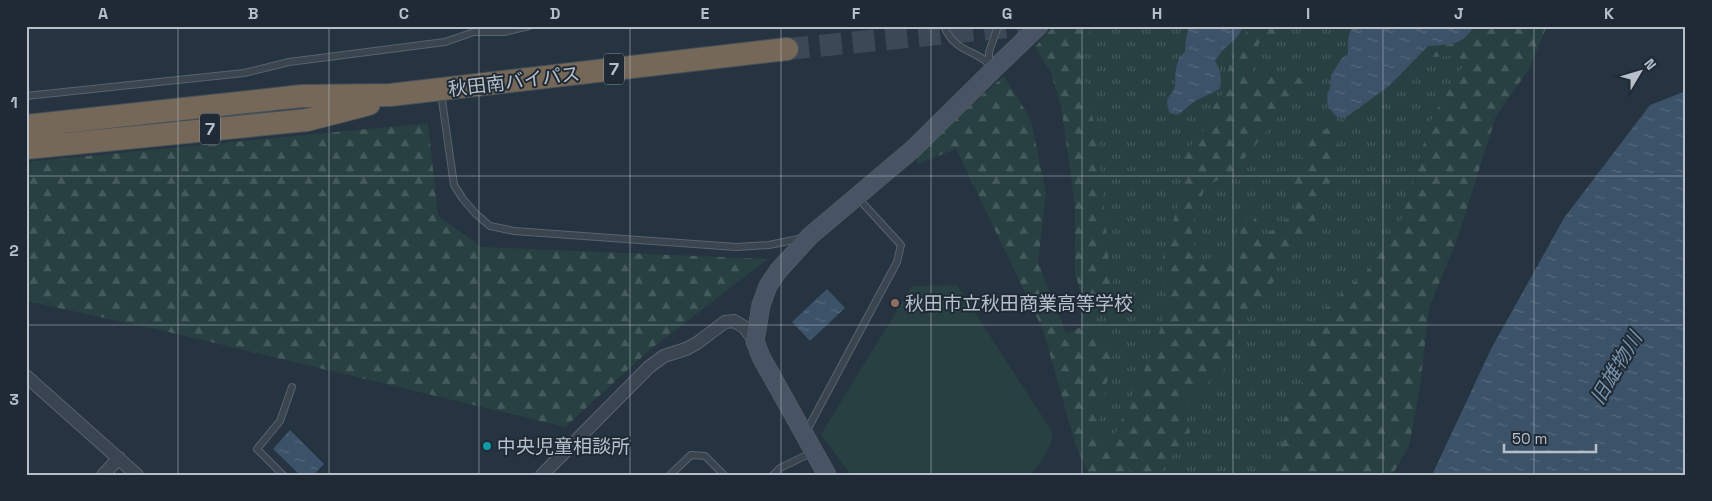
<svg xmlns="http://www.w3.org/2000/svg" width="1712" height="501" font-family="'Space Grotesk','Noto Sans JP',sans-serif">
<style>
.grass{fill:url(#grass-tufts)}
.forest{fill:url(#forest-firs)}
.pitch{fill:#284041}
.water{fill:url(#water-ripples)}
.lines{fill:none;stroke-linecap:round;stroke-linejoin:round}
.highway-tunnel{stroke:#3c4855;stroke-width:22;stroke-dasharray:22 11;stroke-linecap:butt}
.lane-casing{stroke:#58636d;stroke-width:8}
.street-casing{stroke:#58636d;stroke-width:14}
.secondary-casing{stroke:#58636d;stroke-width:19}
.highway-casing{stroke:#45505a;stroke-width:24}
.lane{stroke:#3a4550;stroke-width:6}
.street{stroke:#3a4550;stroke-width:12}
.secondary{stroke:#485463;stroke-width:18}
.highway{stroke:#756858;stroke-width:22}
.grid{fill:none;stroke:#b7c0ca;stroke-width:1;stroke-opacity:0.55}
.education-dot{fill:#8d6e63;stroke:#1f2a35;stroke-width:2}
.culture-dot{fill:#0f9aa8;stroke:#1f2a35;stroke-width:2}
.labels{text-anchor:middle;stroke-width:4;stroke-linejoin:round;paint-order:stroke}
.shield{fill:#1f2a35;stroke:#89939d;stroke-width:1}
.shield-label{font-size:18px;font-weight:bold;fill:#b7c0ca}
.street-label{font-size:19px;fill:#b7c0ca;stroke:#1f2a35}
.poi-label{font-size:19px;fill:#b7c0ca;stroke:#1f2a35;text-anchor:start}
.water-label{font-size:20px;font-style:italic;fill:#7893ac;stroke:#1f2a35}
.neatline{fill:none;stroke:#b7c0ca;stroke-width:2}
.grid-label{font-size:16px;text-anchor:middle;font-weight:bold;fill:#b7c0ca}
</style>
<defs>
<pattern id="grass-tufts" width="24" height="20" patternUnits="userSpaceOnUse" patternTransform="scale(1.25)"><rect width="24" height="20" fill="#284041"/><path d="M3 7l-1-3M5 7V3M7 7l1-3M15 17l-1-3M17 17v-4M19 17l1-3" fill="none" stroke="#455a5b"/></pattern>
<pattern id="forest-firs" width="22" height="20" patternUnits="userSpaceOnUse" patternTransform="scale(1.25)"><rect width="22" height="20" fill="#284041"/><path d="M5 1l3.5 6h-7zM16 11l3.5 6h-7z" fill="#455a5b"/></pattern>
<pattern id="water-ripples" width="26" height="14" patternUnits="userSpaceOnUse" patternTransform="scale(1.25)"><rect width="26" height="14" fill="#3c5268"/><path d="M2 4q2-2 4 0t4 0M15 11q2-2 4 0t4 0" fill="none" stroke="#56697c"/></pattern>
</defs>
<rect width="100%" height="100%" fill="#263340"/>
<path class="grass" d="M1090 26H1515L1291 475H1103L1075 420 1088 199 1063 56Z"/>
<path class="forest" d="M1054 26H1092L1081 51 1086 85 1099 148 1109 263 1114 287 1096 305 1082 297 1075 274V206L1061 106 1051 73 1035 47Z
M1249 26H1285L1288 36 1270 38 1259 43 1252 76 1264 79 1288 72 1307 82 1234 171 1205 187 1191 229 1198 262 1213 268 1232 251 1242 221 1254 215 1264 236 1284 222 1297 208 1292 182 1310 136C1320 131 1332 127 1342 121 1375 101 1402 74 1428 46 1455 44 1456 47 1476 26H1547L1529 69 1496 116 1457 240 1429 308 1420 387 1409 446 1392 475H1266L1282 454V424L1306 373 1308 350 1321 313 1370 268 1402 218 1430 122 1454 79 1467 61 1453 56 1430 57 1339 137 1324 206 1304 238 1273 262 1274 281 1240 327 1227 367 1209 381 1183 408 1190 432 1158 475H1134L1121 452 1131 475H1089L1075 443 1043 330 956 149 917 164 918 150 1004 76 1031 120 1046 193 1038 262 1066 333 1081 327 1094 328 1113 353 1096 437 1113 439 1154 348 1166 312 1163 254 1178 206 1182 180 1178 161 1209 124 1210 112 1222 94 1229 67Z
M428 123 438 216 482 247 768 259 652 348 565 427 160 330 26 301V162Z"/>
<path class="pitch" d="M957 285 1053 433C1049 452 1043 460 1030 475H851L821 434 912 286Z"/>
<path class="water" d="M1189 26H1242C1240 38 1231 42 1223 50 1220 53 1218 57 1215 61 1221 70 1222 78 1220 89L1195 101 1178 115 1170 113C1162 94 1173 98 1175 85 1176 71 1174 62 1185 52L1186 39Z
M1354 26H1474C1462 47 1449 44 1428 46L1389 86 1345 118 1337 117 1328 107 1327 94 1330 88 1331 75 1342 58 1348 54C1348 44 1347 34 1354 26Z
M1686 91V471L1683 475H1432L1491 349 1564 218 1650 105Z
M827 289 845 308 810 341 792 322Z
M290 430 324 464 313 475H300L273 449Z"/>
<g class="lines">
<path class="highway-tunnel" d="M787 49 1020 26"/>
<g class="lane-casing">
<path id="lane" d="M944 26C955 54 978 49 993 68
M989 62V52L998 26
M441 93 454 185 463 199 475 213 490 226 514 231 736 247 769 245 803 238
M26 96 244 73 289 62 445 42 474 32H504L529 26
M806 432 897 262 901 245 857 197
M283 475 257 449 280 421 292 387
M670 475 691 455 705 456 724 475
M773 475 780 468 813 452"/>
</g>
<g class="street-casing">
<path id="street" d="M26 376 137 475
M103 475 119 458
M542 475 649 367 664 356 686 349 697 343 725 322 734 321 744 327 755 341"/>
</g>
<g class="secondary-casing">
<path id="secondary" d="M827 475 761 357 755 341 761 305 768 286 778 271 810 236 913 149 994 69 1039 26"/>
</g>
<g class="highway-casing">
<path id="highway" d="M26 126 302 96 390 95 787 49
M26 148 307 120 369 104"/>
</g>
<use href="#lane" class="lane"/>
<use href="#street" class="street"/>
<use href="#secondary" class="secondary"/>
<use href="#highway" class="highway"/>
</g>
<path class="grid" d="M178 26V475M329 26V475M479 26V475M630 26V475M781 26V475M931 26V475M1082 26V475M1233 26V475M1383 26V475M1534 26V475M26 176H1686M26 325H1686"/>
<circle class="education-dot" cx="895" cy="303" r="5"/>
<circle class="culture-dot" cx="487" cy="446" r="5"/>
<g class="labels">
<g class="shield">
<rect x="604" y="53.5" width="20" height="31" rx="4"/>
<rect x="200" y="113.5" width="20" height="31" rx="4"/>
</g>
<g class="shield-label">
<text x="614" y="75">7</text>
<text x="210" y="135">7</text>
</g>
<g class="street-label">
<text transform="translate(514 81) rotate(-7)" y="7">秋田南バイパス</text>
</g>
<g class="poi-label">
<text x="905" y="310">秋田市立秋田商業高等学校</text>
<text x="497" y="453">中央児童相談所</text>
</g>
<g class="water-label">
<text transform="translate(1616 368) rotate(-59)" y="7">旧雄物川</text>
</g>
</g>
<rect width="1712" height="501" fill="none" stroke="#1f2a35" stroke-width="55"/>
<g transform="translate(1640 72) rotate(52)" stroke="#1f2a35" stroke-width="4" paint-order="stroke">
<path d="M0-4L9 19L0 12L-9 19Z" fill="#b7c0ca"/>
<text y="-8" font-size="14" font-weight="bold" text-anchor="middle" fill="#b7c0ca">N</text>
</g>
<path d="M1504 444v8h92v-8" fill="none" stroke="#b7c0ca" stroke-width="2.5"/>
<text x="1512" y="444" font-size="15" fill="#b7c0ca" stroke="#1f2a35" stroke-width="4" paint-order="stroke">50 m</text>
<rect x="28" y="28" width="1656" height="446" class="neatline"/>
<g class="grid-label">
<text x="103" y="19">A</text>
<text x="253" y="19">B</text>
<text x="404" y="19">C</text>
<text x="555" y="19">D</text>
<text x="705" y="19">E</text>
<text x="856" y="19">F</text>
<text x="1007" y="19">G</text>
<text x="1157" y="19">H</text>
<text x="1308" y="19">I</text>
<text x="1459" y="19">J</text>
<text x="1609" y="19">K</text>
<text x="14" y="108">1</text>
<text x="14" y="256">2</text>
<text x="14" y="405">3</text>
</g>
</svg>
